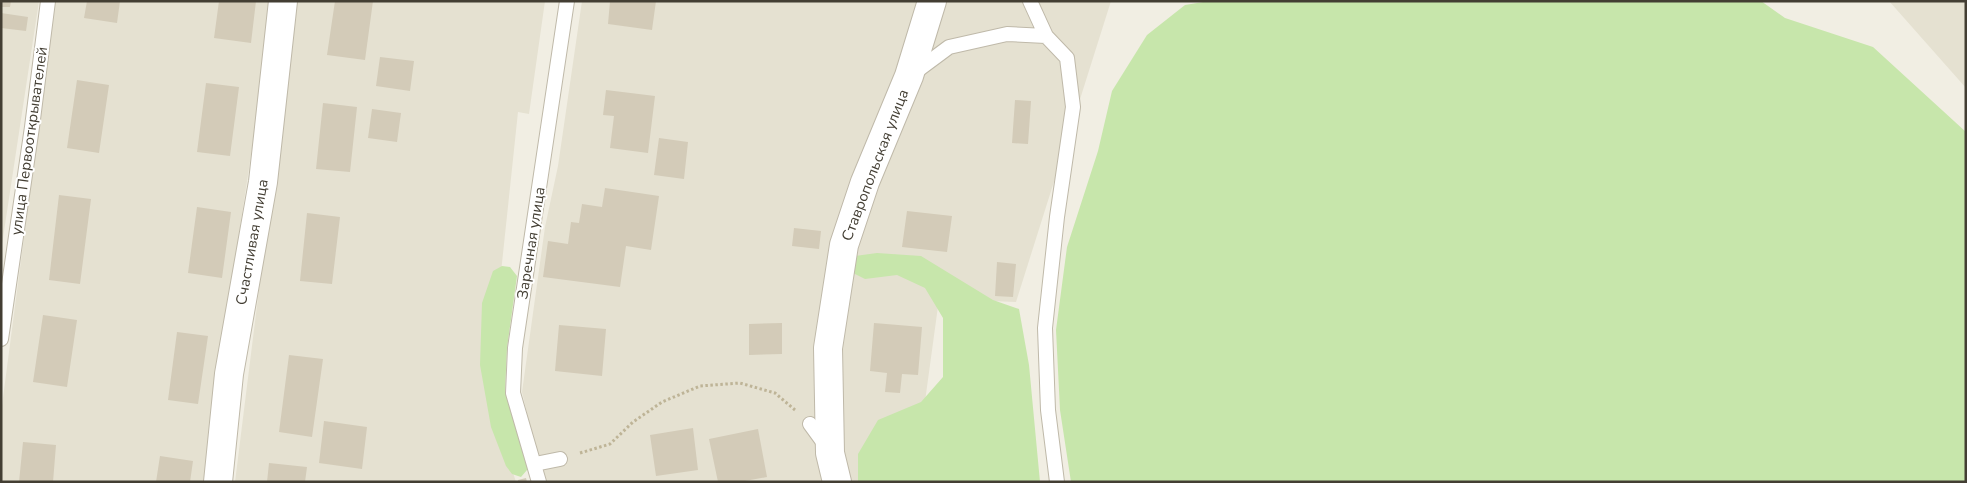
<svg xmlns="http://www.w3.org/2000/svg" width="1967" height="483" font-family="'Nunito Sans',sans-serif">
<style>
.residential{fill:#e5e1d1}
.green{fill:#c7e6ab}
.building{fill:#d3cbb8}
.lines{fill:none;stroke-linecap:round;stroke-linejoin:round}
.service-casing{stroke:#bfb9a9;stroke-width:16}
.minor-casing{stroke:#bfb9a9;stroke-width:30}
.path{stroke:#beb497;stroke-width:3;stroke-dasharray:2.5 2.5;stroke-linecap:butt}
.service{stroke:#fff;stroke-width:14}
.minor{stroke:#fff;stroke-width:28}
.labels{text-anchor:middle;stroke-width:4;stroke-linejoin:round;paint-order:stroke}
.street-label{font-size:15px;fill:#433e33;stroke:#fff}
</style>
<rect width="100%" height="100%" fill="#f1eee3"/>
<path class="residential" d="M1 1H39L1 251Z
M55 1H271L262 82 223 340 210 482H1V413Z
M295 1H545L529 114 518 112 488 395 516 482H235Z
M582 1H1111L1016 302 939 299 914 482H543L522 392 545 227 558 166Z
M1889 1H1966V88Z"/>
<path class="green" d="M1209 1H1761L1785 18 1873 47 1966 132V482H1071L1060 410 1056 330 1067 247 1098 151 1112 91 1147 35 1185 5Z
M877 253 921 256 993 300 1019 309 1029 365 1040 482H858V454L878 420 921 402 943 377V318L925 288 897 275 865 279 853 273 855 256Z
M502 266 510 267 517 276 507 348 505 391 528 464 527 470 521 477 512 474 506 466 491 427 480 365 482 303 493 271Z"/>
<path class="building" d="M1 1H11L10 7H1Z
M87 1H120L117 23 84 18Z
M219 1H256L251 43 214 38Z
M335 1H373L365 60 327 55Z
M610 1H656L652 30 608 24Z
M1 13 28 17 26 31 1 28Z
M380 57 414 61 410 91 376 86Z
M77 80 109 85 99 153 67 148Z
M206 83 239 87 230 156 197 152Z
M606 90 655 96 648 153 610 148 614 116 603 115Z
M1015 100 1031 101 1028 144 1012 143Z
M323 103 357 107 350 172 316 169Z
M372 109 401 113 397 142 368 138Z
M659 138 688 142 684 179 654 175Z
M605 188 659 196 651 250 626 246 620 287 543 277 548 241 568 244 571 222 579 223 582 204 602 207Z
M59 195 91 199 80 284 49 280Z
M197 207 231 212 222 278 188 273Z
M907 211 952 216 947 252 902 247Z
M307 213 340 217 332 284 300 281Z
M794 228 821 231 819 249 792 246Z
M997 262 1016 264 1013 297 995 296Z
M43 315 77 320 67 387 33 382Z
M782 323V354L749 355V324Z
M874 323 922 327 918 375 902 374 900 393 885 392 887 373 870 371Z
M559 325 606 329 602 376 555 371Z
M177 332 208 336 198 404 168 400Z
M289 355 323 359 312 437 279 432Z
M324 421 367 427 362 469 319 463Z
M693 428 698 470 656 476 650 435Z
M758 429 767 477 739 482H718L709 439Z
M23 442 56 445 53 482H19Z
M160 456 193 461 190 482H156Z
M269 463 307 467 305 482H267Z
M526 478 527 482H518V480Z"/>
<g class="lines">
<g class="service-casing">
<path id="service" d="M1030 1 1046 36 1067 58 1073 107 1057 217 1045 328 1048 410 1057 482
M914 73 949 47 1007 34 1046 36
M1 339 32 127 48 1
M810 424 826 446
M535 464 560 459
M539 482 513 393 515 348 567 1"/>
</g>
<g class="minor-casing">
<path id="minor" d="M218 482 229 374 263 182 283 1
M837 482 830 453 828 348 844 245 865 182 909 76 932 1"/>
</g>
<path class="path" d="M580 453 610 444 633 422 662 402 700 386 740 383 775 393 795 410"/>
<use href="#service" class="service"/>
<use href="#minor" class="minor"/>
</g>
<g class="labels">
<g class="street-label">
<text transform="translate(29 141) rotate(-82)" y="5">улица Первооткрывателей</text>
<text transform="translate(875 165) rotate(-69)" y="5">Ставропольская улица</text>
<text transform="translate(252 242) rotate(-80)" y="5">Счастливая улица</text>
<text transform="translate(531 243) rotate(-81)" y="5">Заречная улица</text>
</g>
</g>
<rect width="1967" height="483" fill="none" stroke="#433e33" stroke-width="5"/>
</svg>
